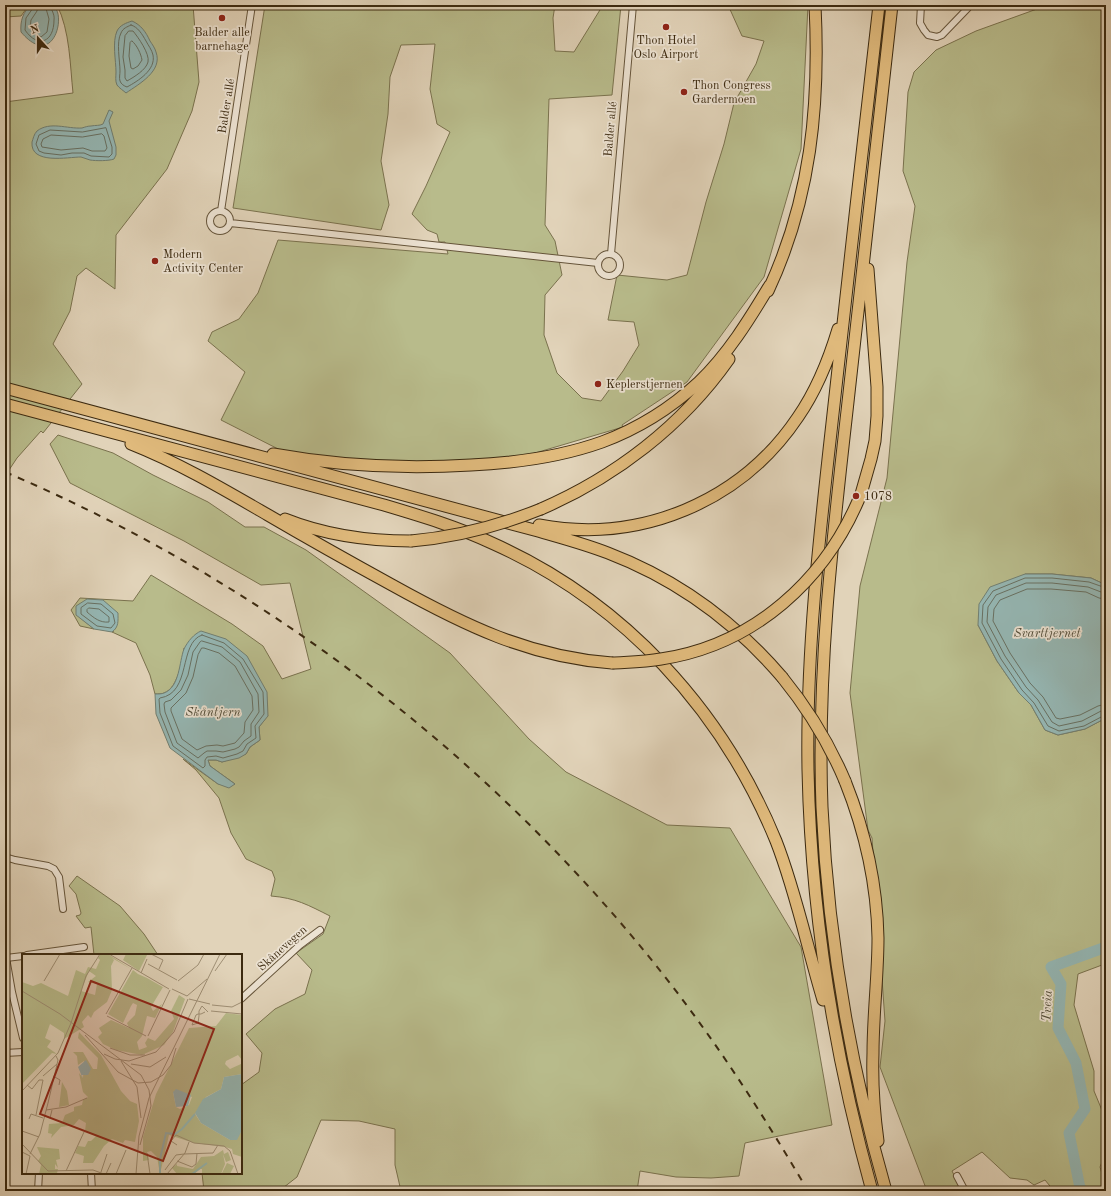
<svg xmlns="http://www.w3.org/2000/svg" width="1111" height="1196" font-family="'Old Standard TT',serif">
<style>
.green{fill:#b8bb8b;stroke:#7a724e}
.water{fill:#95b7b4;stroke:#717f72}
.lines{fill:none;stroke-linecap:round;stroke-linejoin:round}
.shore{stroke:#687062;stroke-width:1}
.river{stroke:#95b7b4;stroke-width:11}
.street-casing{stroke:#65543a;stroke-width:8}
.highway-casing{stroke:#3c2a10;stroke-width:13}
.street{stroke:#ece2d2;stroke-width:6}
.highway{stroke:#e0ba7c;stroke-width:11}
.rail{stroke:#3c2a10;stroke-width:2;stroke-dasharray:7 7;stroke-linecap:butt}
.highway-bridge-casing{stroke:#3c2a10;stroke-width:13;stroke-linecap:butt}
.highway-bridge{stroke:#e0ba7c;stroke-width:11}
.poi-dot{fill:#8f2418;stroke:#ece2d2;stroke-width:1.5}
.labels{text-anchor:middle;stroke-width:3.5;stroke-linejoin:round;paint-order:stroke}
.poi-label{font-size:12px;fill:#3c2a10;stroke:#ece2d2;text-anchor:start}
.street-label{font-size:12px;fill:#3c2a10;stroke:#ece2d2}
.water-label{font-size:13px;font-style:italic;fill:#524d39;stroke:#ece2d2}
.inset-river{fill:none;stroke:#95b7b4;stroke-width:2}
.inset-road{fill:none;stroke:#9f8f75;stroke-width:1}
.view{fill:#8f2418;fill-opacity:0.15;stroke:#8f2418;stroke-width:2}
.inset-edge{fill:none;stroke:#3c2a10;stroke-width:2}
</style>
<rect width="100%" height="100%" fill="#e1d3b9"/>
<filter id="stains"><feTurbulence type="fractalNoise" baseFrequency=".005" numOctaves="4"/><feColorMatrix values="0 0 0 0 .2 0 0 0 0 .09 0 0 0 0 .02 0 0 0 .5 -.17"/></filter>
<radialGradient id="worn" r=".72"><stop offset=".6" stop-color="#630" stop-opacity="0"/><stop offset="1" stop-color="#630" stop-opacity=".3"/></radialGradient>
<path class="green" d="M5 5H29L21 16 5 17Z
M57 5H193L199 82 192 111 167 169 116 235 115 289 86 268 77 276 70 311 53 344 82 384 43 433 41 431 17 458 5 476V102L73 93C70 65 70 31 57 5Z
M265 5H555L553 18 555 51 574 52 603 5H621L612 95 549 99 545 225 555 241 562 275 545 295 544 335 557 373 582 398 601 401 623 371 639 345 634 322 608 320 617 275 667 280 687 275 706 202 724 144 734 103 756 64 764 41 742 36 728 5H808L801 149 764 277 687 382 622 425 623 427 525 456 404 464 288 454 221 420 245 372 208 341 212 332 239 319 258 293 278 240 448 254 445 242H439L437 234 427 230 412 214 426 186 450 132 437 124 430 89 435 44 401 45 390 77 388 114 381 161 389 205 381 230 233 208Z
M1048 5H1106V585L1091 578 1052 574H1025L978 625 997 661 1019 693 1031 705 1045 730 1058 735 1085 729 1106 718V966L1102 965 1078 974 1074 1005 1094 1071V1091L1106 1120V1152L1100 1167 1106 1187V1191H1054L1045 1180 1034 1185 1027 1180 1010 1178 982 1152 952 1171 962 1191H927L880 1067 885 1021 872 838 868 830 850 693 860 586 887 478 907 262 915 206 903 171 908 92 914 72 936 50 976 31Z
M58 435 113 453 153 475 208 502 245 527H264L306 550 450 653 529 739 566 772 667 825 730 828 801 947 832 1125 745 1143 739 1176 711 1178 676 1177 640 1171 637 1191H401L395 1165V1129L359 1121 321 1120 297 1177 279 1191H204L202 1173H241V1085L259 1072 262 1053 246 1034 275 1009 305 994 312 970 296 953 323 934 330 916C308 905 296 898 271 896L275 879 272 871 246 859 231 833 219 798 196 770 183 759 218 784H235L210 766 208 760H216L222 762 246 754 250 747 260 740 259 727 268 715 184 648C182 661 178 688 164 693 162 694 158 694 155 694L150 675 136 643 112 632 114 631 77 615 94 629 80 626 71 610 80 598 133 601 151 575 232 624 263 646 282 679 311 669 290 583 261 585 184 541 70 483 50 444Z
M77 876 120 906 144 934 158 955H94L91 927 85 928 76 916 80 915 81 913 76 894 69 886Z"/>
<path class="water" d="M31 5C37 5 48 3 53 6 67 13 54 71 21 32 20 21 23 12 31 5Z
M132 21C141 25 146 32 150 41 152 44 155 48 156 52 163 71 139 84 126 93 124 91 119 88 117 85 115 81 116 76 116 72 116 61 112 42 117 31 120 25 126 23 132 21Z
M109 110 113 112 109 121 116 147V155L114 159C109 161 96 161 90 160 87 159 84 158 81 157 68 157 30 165 32 142 33 139 34 134 37 131 50 121 67 129 82 128 85 127 88 126 91 126 96 125 99 126 103 124Z
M1025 574H1052L1091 578 1106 585V718L1085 729 1058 735 1045 730 1031 705 1019 693 997 661 978 625 979 604 990 587Z
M87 599 103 600 118 613C118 621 119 627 112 632L94 629 76 615V606Z
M201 631 226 639 247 656 267 692 268 716 259 727 260 740 250 747 246 754 239 758 222 762 216 760H208L210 766 235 784 229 788 218 784 170 748 156 714 155 694C158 694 162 694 164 693 180 687 179 662 184 649 188 641 194 634 201 631Z"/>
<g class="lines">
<path class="shore" d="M33 5V8L26 18 25 30C38 49 54 42 54 20 55 14 51 10 50 5
M38 5 37 11 31 20 30 28 36 34 41 37 47 32 49 19 45 5
M131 25C138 27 142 34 146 41 148 45 152 50 153 55 156 70 138 81 127 87 124 86 121 84 120 81 119 78 120 74 120 71 120 61 116 42 121 33 123 28 127 27 131 25Z
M129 31H133C138 37 150 54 148 62 146 70 134 77 127 81L125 78V70L123 57 125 36Z
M132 41C137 45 141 54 142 60L138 66 133 69 131 68 129 56 130 43Z
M106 128 112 147V154L109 157 91 156 84 153H72L61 155 44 153 39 151 36 144 39 135 50 130 82 132Z
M102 134 104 136 107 148 105 151H92L83 148 61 150 42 147 41 144 43 139 51 135 82 137Z
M1106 588 1089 582 1052 578H1025L993 591 983 605 982 623 1001 659 1022 690 1034 703 1048 726 1059 731 1084 726 1103 716 1106 715
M1106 593 1101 592 1088 587 1052 583H1026L996 595 988 607 987 622 1005 656 1026 687 1038 700 1052 722 1059 726 1082 721 1101 711 1106 710
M1106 599 1099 598 1086 592 1051 589H1027L1000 600 994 609 993 621 1010 653 1030 683 1043 697 1056 718 1060 719 1080 715 1098 706 1106 704
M88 603 101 604 113 614 115 623 111 628 97 626 81 614V608Z
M89 608 99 609 109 617V622C100 623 94 618 87 612V610Z
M202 635 224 643 243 659 263 692 264 714 255 726 256 738 247 744 243 751 237 754 223 758 216 756 207 757 205 760V766L203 768 173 746 160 713 159 699 160 698C192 693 178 643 202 635Z
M202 641 222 647 240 662 258 694 259 712 251 724V736L244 741 239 747 235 749 223 752 216 751H207L204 753 198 758 177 743 165 712 164 704 165 702 171 700 181 690 188 675 193 652 200 642Z
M202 648H204L219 653 235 666 252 696 253 710 245 722 244 733 235 743 223 746 217 745 206 746 197 750 182 739 171 711V708L186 693 193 677 198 655Z"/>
<path class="river" d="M1084 1191 1080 1188 1069 1133 1085 1109 1076 1063 1058 1028 1061 984 1051 967 1106 947"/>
<g class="street-casing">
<path id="street" d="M921 5 920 23 924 30 928 35 937 37 942 35 968 8V5
M210 221a10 10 0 1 1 20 0a10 10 0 1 1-20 0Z
M221 211 252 5
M230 223 598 263
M611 254 633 5
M598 265a11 11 0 1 1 22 0a11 11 0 1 1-22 0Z
M5 857 15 860 48 866 54 869 59 877 63 909
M5 952 12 992 23 1038
M27 955 84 947
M6 958 23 956
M241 999 300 945 320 930
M5 1053 23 1052
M91 1173 92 1191
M957 1176 965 1191
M38 1191 39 1173"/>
</g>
<g class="highway-casing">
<path id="highway" d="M768 291C811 199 820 105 815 5
M5 388 538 531C562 538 585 544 608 553 676 579 735 622 782 677
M5 404 384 505C421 516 458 527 494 544 623 602 722 709 776 841 796 892 807 947 823 1000
M131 444C179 463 223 489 268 515 309 539 350 562 392 585 464 625 529 657 612 663
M273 454C339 466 405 469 471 465 515 463 560 457 602 442 637 429 671 408 699 382 728 354 749 320 770 285
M861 494 871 459 875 441 877 416V387L868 269
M541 509C615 477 682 426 729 359
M285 519C325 535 368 541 411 541
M539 525C640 544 741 502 798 417 816 391 829 359 838 329
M845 781C865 831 877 883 878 938 878 976 873 1015 873 1053 872 1083 874 1112 878 1141
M872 1191C834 1054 811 913 808 770 806 654 819 539 832 423 847 284 863 144 879 5
M886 1191C850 1065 828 937 822 807 817 674 832 543 847 411 862 276 877 140 892 5"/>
</g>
<use href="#street" class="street"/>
<use href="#highway" class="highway"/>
<path class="rail" d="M5 472C257 579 482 749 654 963 712 1035 761 1111 808 1191"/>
<g class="highway-bridge-casing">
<path id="highway-bridge" d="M411 541C456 537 499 526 541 509
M612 663C629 662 645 662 661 659 754 645 826 580 861 494
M782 677C808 709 829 743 845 781"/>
</g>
<use href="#highway-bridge" class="highway-bridge"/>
</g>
<g class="poi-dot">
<circle cx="222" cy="18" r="4"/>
<circle cx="666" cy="27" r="4"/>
<circle cx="684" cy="92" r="4"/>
<circle cx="155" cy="261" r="4"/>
<circle cx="598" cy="384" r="4"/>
<circle cx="856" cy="496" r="4"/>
</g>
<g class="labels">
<g class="poi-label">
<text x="222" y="36" text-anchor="middle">Balder alle<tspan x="222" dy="14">barnehage</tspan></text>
<text x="666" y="44" text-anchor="middle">Thon Hotel<tspan x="666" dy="14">Oslo Airport</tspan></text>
<text x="692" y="89">Thon Congress<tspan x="692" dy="14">Gardermoen</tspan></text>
<text x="163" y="258">Modern<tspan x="163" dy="14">Activity Center</tspan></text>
<text x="606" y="388">Keplerstjernen</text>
<text x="864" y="500">1078</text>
</g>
<g class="street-label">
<text transform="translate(226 106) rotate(-81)" y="4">Balder allé</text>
<text transform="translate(610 129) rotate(-85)" y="4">Balder allé</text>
<text transform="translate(282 948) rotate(-42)" y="4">Skånevegen</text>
</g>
<g class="water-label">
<text x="1047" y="637">Svarttjernet</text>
<text x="213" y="716">Skåntjern</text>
<text transform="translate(1046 1006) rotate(-87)" y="5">Tveia</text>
</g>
</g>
<g transform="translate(22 954)">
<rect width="220" height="220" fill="#e1d3b9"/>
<path d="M79 0H86L109 15 90 4 92 6 89 12 90 36 85 48 72 58 69 64 66 61 60 68 62 73 42 85V79L28 70 23 84 29 87 25 93 35 100 30 99 0 130V28L11 32 19 29 46 42 54 16 63 20 66 13 74 15 78 6 76 4ZM67 17 74 22 66 28 75 30 73 41 59 37ZM104 0H128L125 1 117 17 101 6ZM111 16 116 20 125 24 146 36 141 33 129 53 131 57 140 50 133 64 125 62 120 82 115 88 117 96 125 93 123 89 126 84 133 87 152 65 149 57 157 41 163 45 151 78 142 91 120 101 94 96 81 90 76 83 80 79 77 74 89 66 107 74 105 69 113 61 115 51 111 49 109 52 101 69 86 60ZM204 59 220 61V106L216 101 204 107 203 110 208 115 219 110 220 120 202 123 199 135 184 143 173 160 179 169 208 186H213L220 176V203L211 200 210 195 203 193 172 189 147 181 138 220 135 203 129 197 125 198 127 206 121 207V183L134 140 167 74 194 72ZM151 138 170 143 167 151 158 155 154 153ZM57 78 79 101 99 137 108 147 115 150 117 167 113 188 103 186 101 189 90 185 82 192 71 209H61L62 202 53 199 56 192 63 193 66 187H69L74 182 63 177 64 169 57 165 52 171 39 173 29 184 30 180 26 179 27 170 40 169 43 161 52 157V153L60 151 61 146 66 143 61 138 57 119 61 124 62 107 56 111 55 102 51 98H61L71 115H75L76 104 56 84ZM40 128 45 137 47 151 37 153ZM15 193 37 195 38 205 34 206 36 214 33 210V215H36L35 219 17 220 19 211 16 207 19 202ZM201 196 202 200 206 198 209 206 204 208 201 200 203 210 199 220H180V215H178L172 220H155L150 214 155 210V212L171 215 179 203 192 202ZM205 209 212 212 208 220H202L200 219Z" fill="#b8bb8b" fill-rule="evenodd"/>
<path d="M64 106 69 115 66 121H60L61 125 56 113ZM220 120V176L215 186H208L179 169 173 159 181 145 199 135 202 123ZM154 135 169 141 166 152 154 153 151 138Z" fill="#95b7b4"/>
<path class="inset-river" d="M138 220V205L144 179 153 180 160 175 173 160M170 220 185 209"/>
<path class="inset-road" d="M87 0 147 35M129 0 141 6 137 15M126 10 155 26M193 17 205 0M119 19 125 5M22 27 38 0M156 27 176 11 182 0M150 35 165 42M0 37 38 60 119 121 127 136 129 152 118 191M165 42 185 25M167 45 188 50M190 51 210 53 220 48M189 57 220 60M183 58 179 60H176L174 61 170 71 176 69 177 62V57L180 52 186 58M84 60 110 14M85 62 124 82M63 81 96 118 116 129 129 128 141 121 149 111 154 94M126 82 148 36M88 94 108 101H123M82 100 93 105 107 107 134 98 152 78 166 45M99 107 115 133 119 164M109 110 128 113 144 103M21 122 35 110M31 122 38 126 37 131M5 131 10 135 17 126H21L14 161M0 137 36 99 49 69 64 22 78 0M24 156 44 153 65 144M22 161 28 164 30 156M7 165 9 160 21 164M0 177 17 183M0 190 26 217 71 216 82 220M155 191 149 187 154 181 172 189 202 192 208 197 216 220M0 198 8 202 4 220M125 199 128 220M8 200 18 180 26 149 36 106 34 102M162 200 191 199 196 191M155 207 170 213 174 210 175 199M143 216 154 201 162 200M44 217 62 178M79 218 85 200M84 220 89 209M94 220 104 196M114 220 117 182 127 144 198 0M145 220 163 199 167 188"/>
<path class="view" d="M69 27 192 75 141 207 18 160Z"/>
<rect width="220" height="220" class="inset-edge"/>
</g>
<rect width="1111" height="1196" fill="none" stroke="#e1d3b9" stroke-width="20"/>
<rect x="6" y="6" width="1099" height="1184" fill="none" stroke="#3c2a10" stroke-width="2"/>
<rect x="10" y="10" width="1091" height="1176" fill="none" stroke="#3c2a10"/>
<g transform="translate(38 38) rotate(339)" stroke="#ece2d2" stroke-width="3" paint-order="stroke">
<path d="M0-3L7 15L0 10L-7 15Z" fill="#3c2a10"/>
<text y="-6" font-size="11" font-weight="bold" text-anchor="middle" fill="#3c2a10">N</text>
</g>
<rect width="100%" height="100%" filter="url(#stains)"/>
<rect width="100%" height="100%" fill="url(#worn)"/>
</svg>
